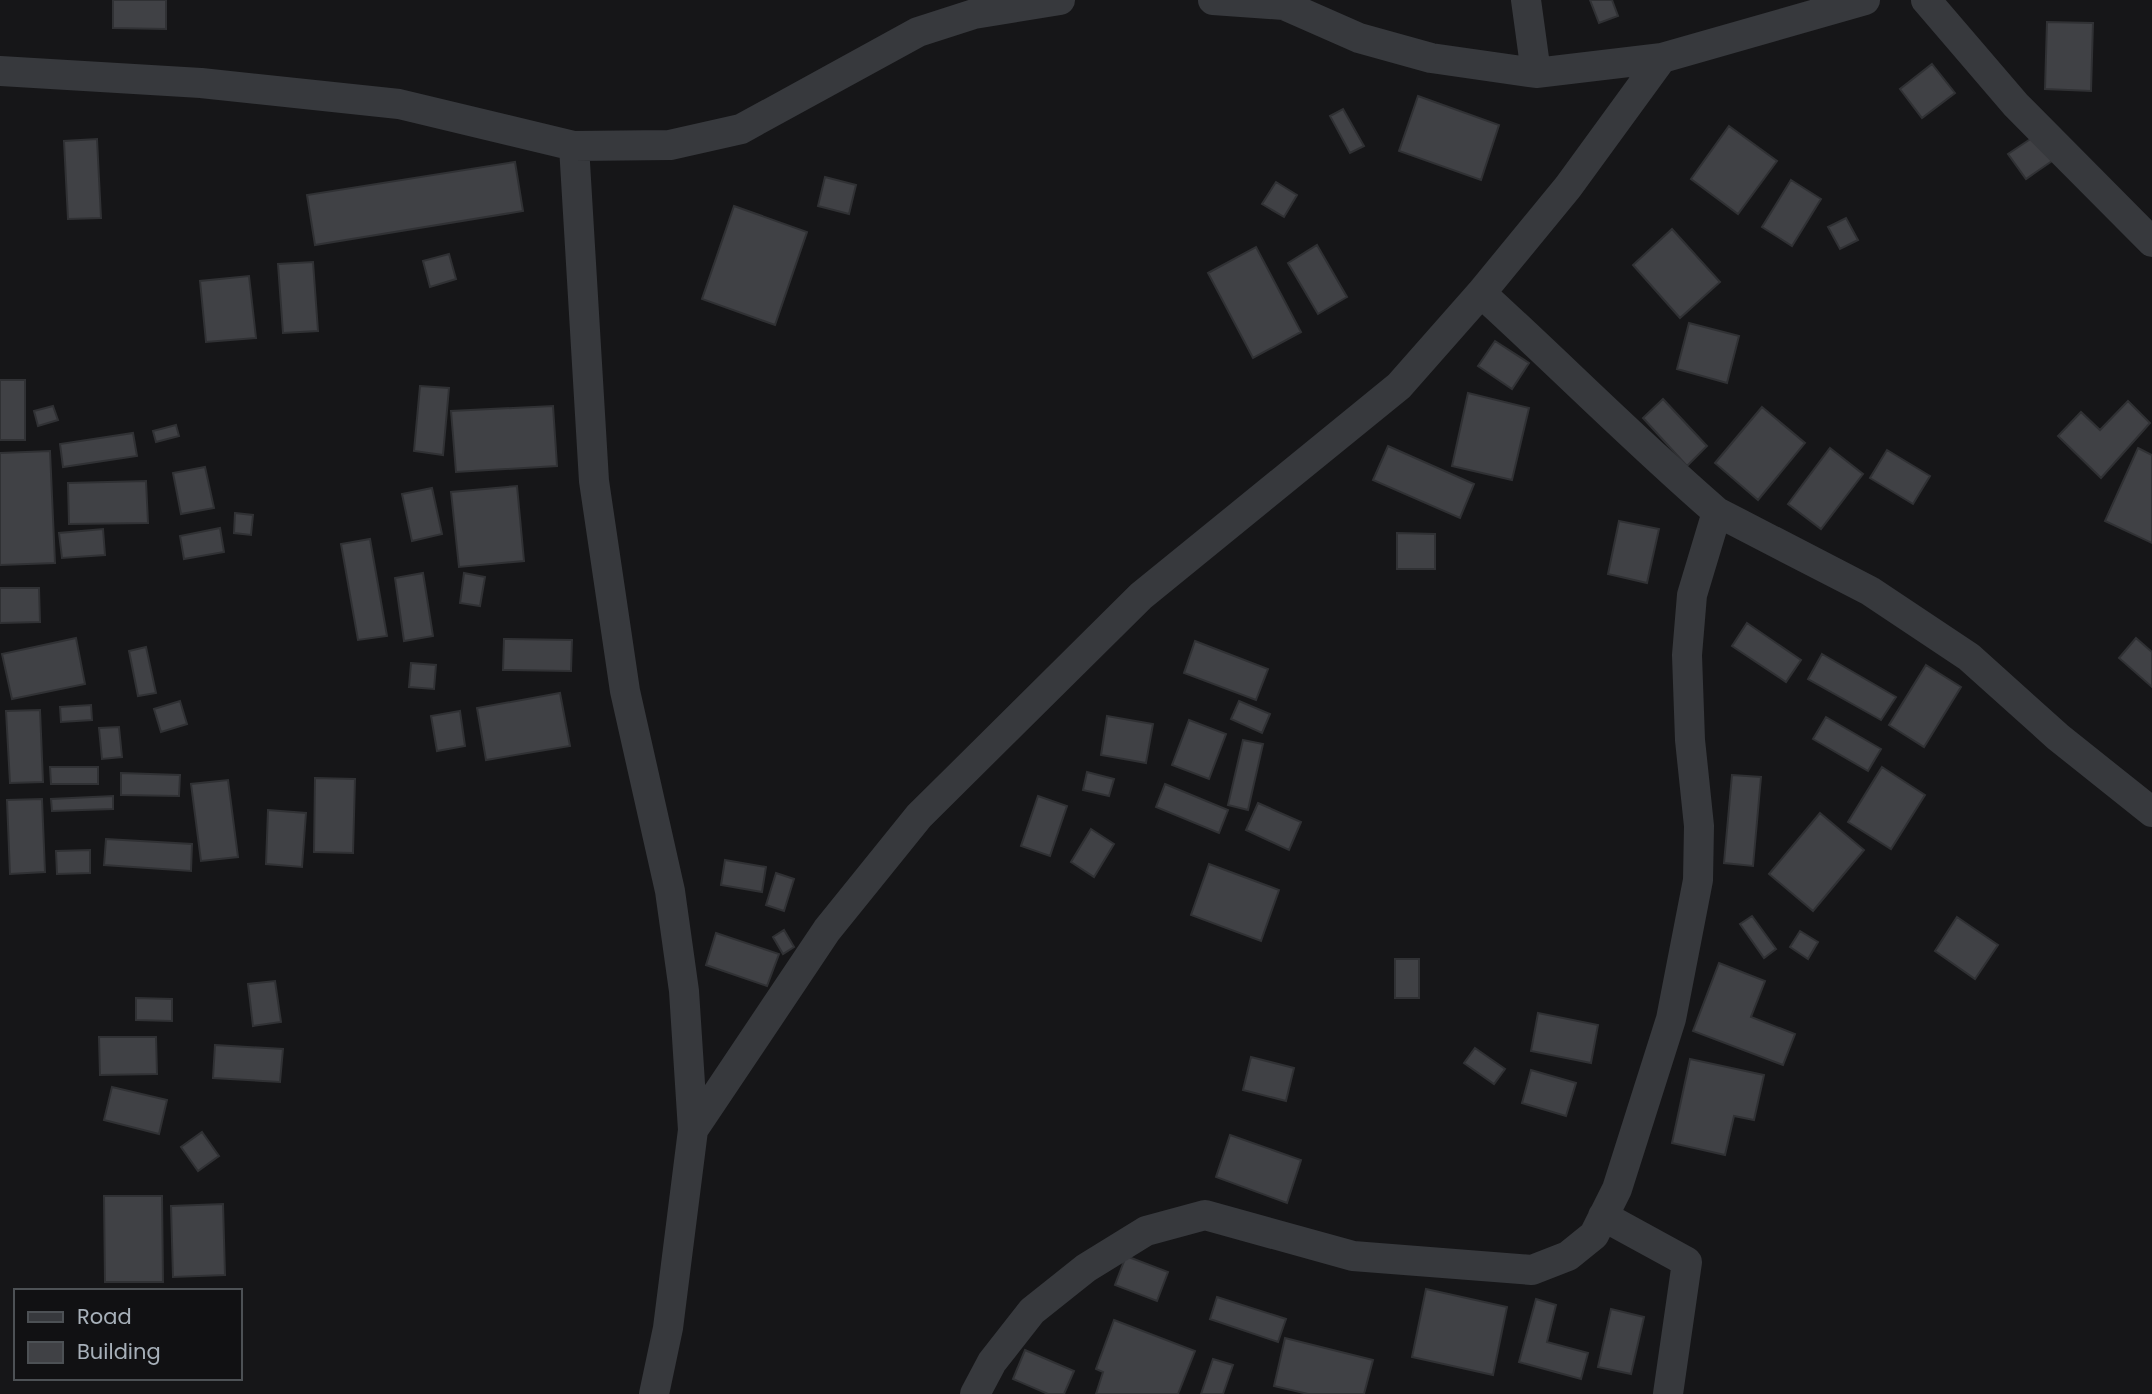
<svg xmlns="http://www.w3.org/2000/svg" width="2152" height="1394" font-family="Poppins,sans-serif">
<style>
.building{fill:#404145;stroke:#303134;stroke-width:2}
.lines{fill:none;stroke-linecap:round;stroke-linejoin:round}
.street{stroke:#37393d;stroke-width:30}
</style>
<rect width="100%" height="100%" fill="#161618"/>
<path class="building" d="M113 0H166V29L113 28Z
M1590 0H1612L1618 16 1599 23Z
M2047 22 2093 23 2091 91 2045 89Z
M1932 64 1955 93 1922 118 1900 89Z
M1418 96 1499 125 1481 180 1399 151Z
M1343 109 1364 146 1350 153 1330 116Z
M1729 126 1777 161 1738 214 1691 179Z
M2035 136 2052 161 2026 179 2008 154Z
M97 139 101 218 68 219 64 141Z
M515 162 523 211 315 245 307 195Z
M825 177 856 185 849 214 818 206Z
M1791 180 1821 199 1792 246 1762 227Z
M1276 182 1297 195 1284 217 1262 204Z
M734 206 807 232 775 325 702 299Z
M1846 218 1858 240 1840 249 1828 227Z
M1672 229 1720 282 1680 318 1633 265Z
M1317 245 1347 297 1318 314 1288 263Z
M1256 247 1301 332 1253 358 1208 273Z
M449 254 456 279 430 287 423 261Z
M313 262 318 331 283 333 278 264Z
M249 276 256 338 206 342 200 281Z
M1689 323 1739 336 1727 383 1677 369Z
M1495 341 1529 363 1512 389 1478 366Z
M0 380H25V440H0Z
M420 386 449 388 443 455 414 451Z
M1468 393 1529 408 1512 480 1452 466Z
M1663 399 1707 446 1687 466 1643 418Z
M2128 401 2150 423 2101 478 2058 436 2081 412 2100 430Z
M53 406 58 420 38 426 34 411Z
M553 406 557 466 456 472 451 411Z
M1762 407 1805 443 1758 500 1715 463Z
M176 425 179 436 156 442 153 431Z
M133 433 137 456 63 467 60 444Z
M1388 446 1474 484 1460 518 1373 480Z
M1830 448 1863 474 1821 529 1788 504Z
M2138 448 2152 455V543L2105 521Z
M1887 450 1930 476 1913 504 1870 478Z
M50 451 55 563 0 565V453Z
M205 467 214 508 181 514 173 473Z
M146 481 148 523 69 524 68 483Z
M517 486 524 561 459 567 451 492Z
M432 488 442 534 412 541 402 494Z
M235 513 253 515 251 535 234 533Z
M1619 521 1659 529 1647 583 1608 574Z
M220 528 224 552 184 559 180 536Z
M103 529 105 555 62 558 59 533Z
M1397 533 1435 534V569H1397Z
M370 539 387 636 358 640 341 544Z
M423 573 433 636 404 641 395 578Z
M464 573 485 577 480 606 460 603Z
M0 588H39L40 622 0 623Z
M1747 623 1801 660 1786 682 1732 646Z
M76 638 85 684 12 699 2 654Z
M2136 638 2152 652V687L2119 658Z
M504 639 572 640 571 671 503 670Z
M1195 641 1268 669 1256 700 1184 673Z
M146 647 156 693 138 696 129 651Z
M1822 654 1896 697 1881 720 1808 679Z
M411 663 436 665 434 689 409 687Z
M1926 665 1961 687 1924 747 1889 725Z
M560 693 570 746 486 760 477 708Z
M180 701 187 724 161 732 154 709Z
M1239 701 1270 714 1262 733 1231 719Z
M91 705 92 720 61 722 60 707Z
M40 710 43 782 10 783 6 711Z
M460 711 465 746 437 751 431 716Z
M1107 716 1153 724 1146 763 1101 755Z
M1826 717 1881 749 1868 771 1813 739Z
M1189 720 1226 734 1209 779 1172 765Z
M119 727 122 757 102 759 99 728Z
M1243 740 1263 744 1248 810 1228 805Z
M50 767H98V784H51Z
M1882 767 1925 795 1891 849 1848 822Z
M1087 772 1114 779 1109 796 1083 790Z
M121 773 180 775 179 796 121 795Z
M1732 775 1761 777 1753 866 1724 863Z
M315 778 355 779 353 853 314 852Z
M228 780 238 857 201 861 191 784Z
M1165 784 1228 810 1219 833 1156 807Z
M113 796V809L52 811 51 799Z
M1038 796 1067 806 1050 856 1021 846Z
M42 799 45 872 10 874 7 800Z
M1258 803 1301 822 1289 850 1246 830Z
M268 810 306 813 302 867 266 864Z
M1820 813 1864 850 1813 911 1769 874Z
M1091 829 1114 844 1094 877 1071 862Z
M106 839 192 844 191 871 104 865Z
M90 850V873L57 874 56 851Z
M725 860 766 867 762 892 721 885Z
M1209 864 1279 890 1261 941 1191 915Z
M776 873 794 879 784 911 766 905Z
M1752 916 1776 949 1764 958 1740 924Z
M1957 917 1998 945 1975 979 1935 951Z
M784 930 794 947 783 954 773 937Z
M1800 931 1818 942 1808 959 1790 947Z
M716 933 779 954 767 986 706 965Z
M1395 959H1419V998H1395Z
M1719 963 1765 981 1751 1017 1795 1034 1783 1065 1693 1031Z
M275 981 281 1022 253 1026 248 984Z
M136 998 172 999V1021L136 1020Z
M1538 1013 1598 1025 1591 1063 1531 1051Z
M99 1037H156L157 1074 100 1075Z
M215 1045 283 1049 280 1082 213 1078Z
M1475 1048 1505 1069 1494 1084 1464 1063Z
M1251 1057 1294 1068 1286 1101 1243 1090Z
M1690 1059 1764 1075 1754 1120 1734 1116 1725 1155 1672 1143Z
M1531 1070 1576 1083 1566 1116 1522 1103Z
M112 1087 167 1100 159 1134 104 1120Z
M202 1132 219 1156 198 1171 181 1147Z
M1230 1135 1301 1160 1287 1203 1216 1177Z
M104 1196H162L163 1282H105Z
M223 1204 225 1275 173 1277 171 1206Z
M1126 1256 1168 1272 1157 1301 1115 1285Z
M1426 1289 1507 1307 1493 1375 1412 1357Z
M1217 1297 1286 1319 1278 1342 1210 1319Z
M1536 1299 1556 1305 1547 1342 1588 1353 1581 1379 1519 1362Z
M1611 1309 1644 1317 1631 1374 1598 1367Z
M1114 1320 1195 1351 1178 1394H1096L1103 1372 1096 1369Z
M1285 1338 1373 1360 1364 1394H1308L1274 1386Z
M1025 1350 1074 1371 1064 1394H1048L1013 1379Z
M1213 1359 1233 1365 1223 1394H1201Z"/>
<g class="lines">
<path class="street" d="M1213 0 1284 5 1359 38 1431 58 1536 73 1662 58 1865 0
M1526 0 1536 73
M1926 0 2016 105 2152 242
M0 71 201 83 399 104 574 146 670 145 741 129 918 32 974 14 1060 0
M574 146 594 481 625 691 670 891 684 991 693 1130 668 1328 654 1394
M1717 512 1870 591 1969 657 2058 737 2152 812
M693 1130 827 930 919 816 1141 596 1399 386 1481 293 1568 187 1662 58
M1603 1216 1687 1262 1668 1394
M975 1394 992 1362 1032 1311 1086 1268 1146 1231 1205 1215 1353 1256 1532 1270 1568 1256 1594 1235 1617 1189 1671 1019 1698 880 1699 826 1690 740 1687 655 1692 595 1717 512C1636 442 1560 365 1481 293"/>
</g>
<rect x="14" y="1289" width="228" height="91" fill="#111113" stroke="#4d5155" stroke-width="2"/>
<rect x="28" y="1312" width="35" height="10" fill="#37393d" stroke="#4d5155" stroke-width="2"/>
<text x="77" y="1324" font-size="21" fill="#a7b0b9">Road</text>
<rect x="28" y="1342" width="35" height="21" fill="#404145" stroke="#4d5155" stroke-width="2"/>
<text x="77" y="1359" font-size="21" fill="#a7b0b9">Building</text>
</svg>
